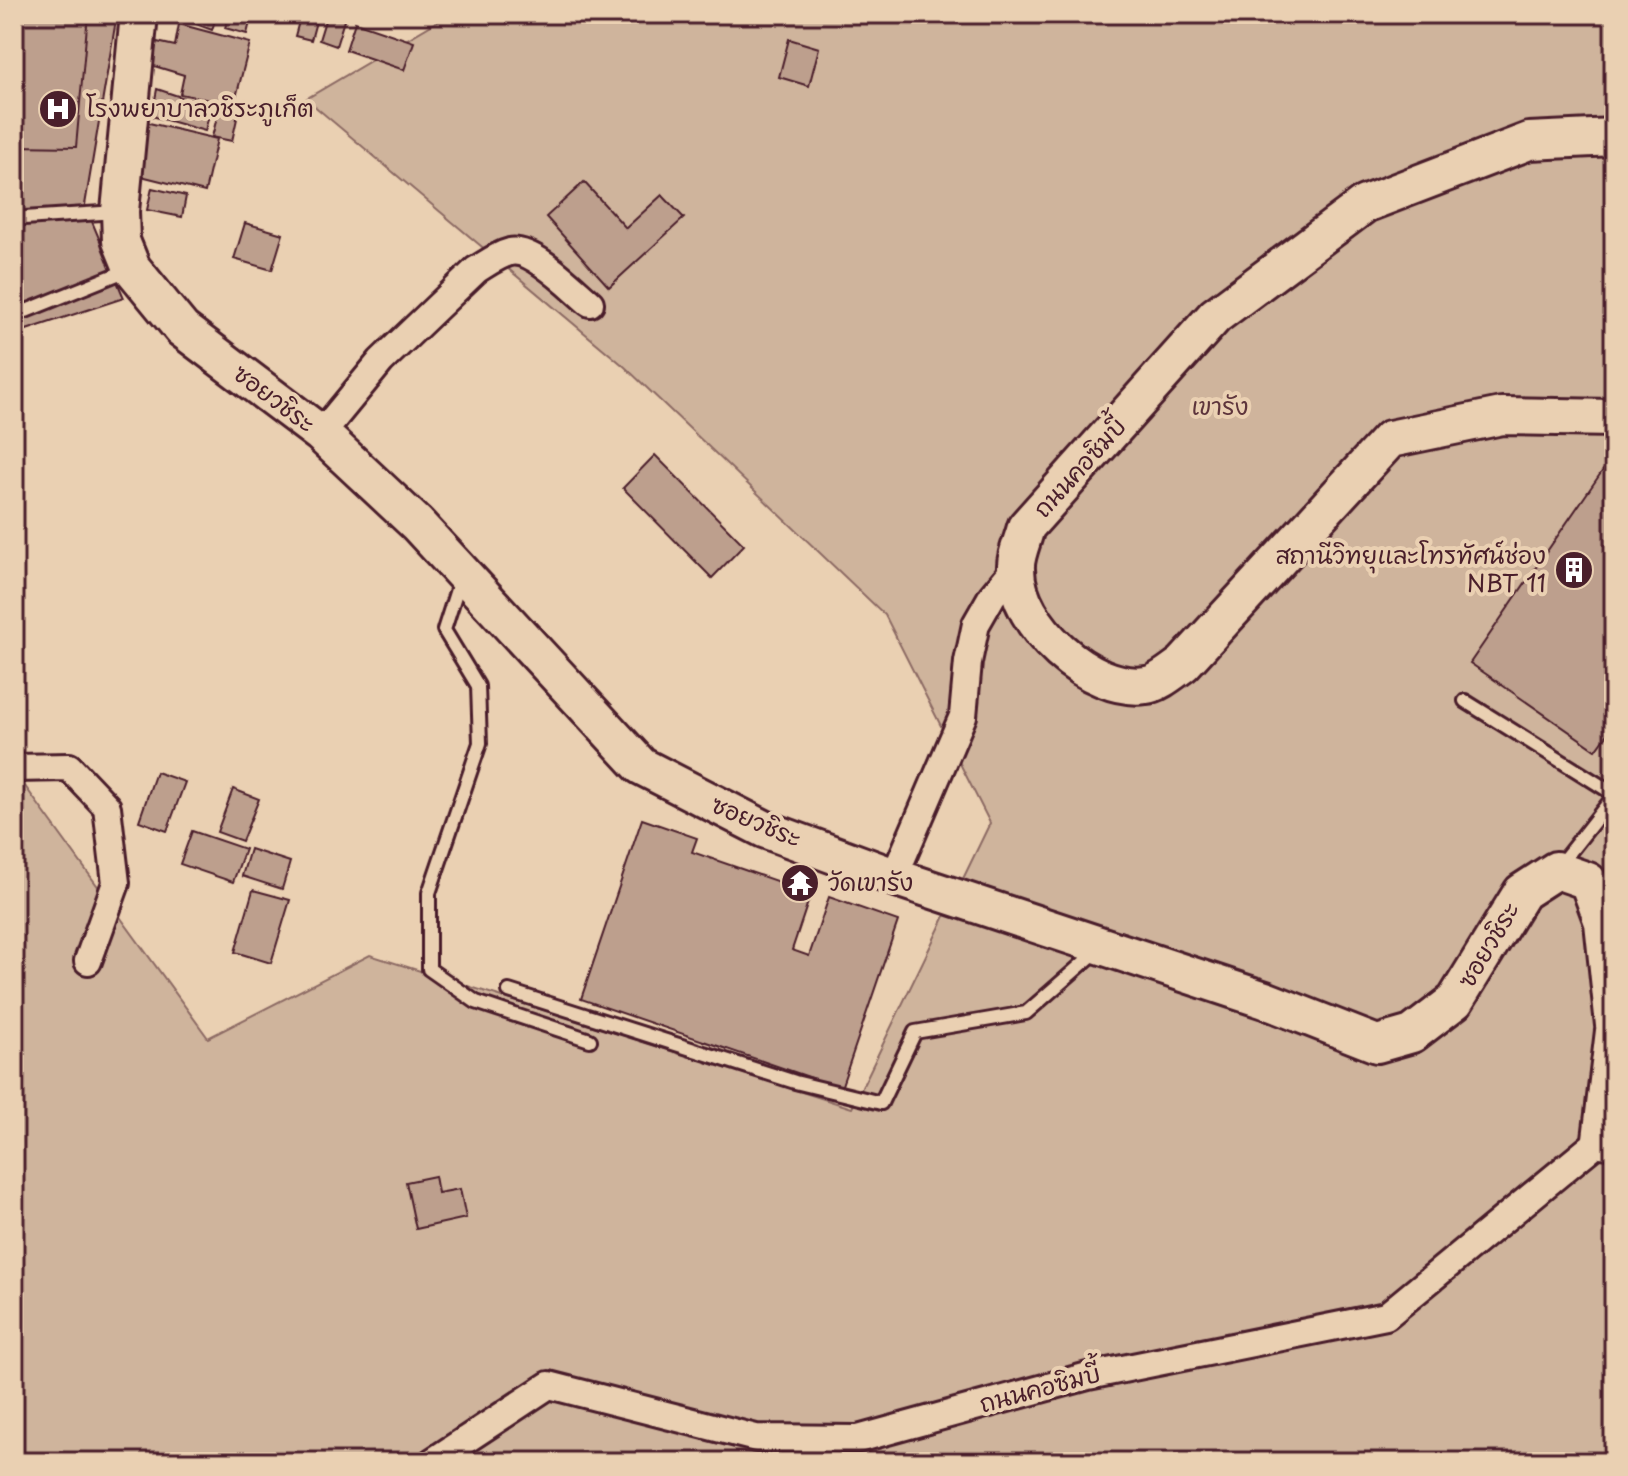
<svg xmlns="http://www.w3.org/2000/svg" width="1628" height="1476" font-family="'Playpen Sans','Playpen Sans Thai',sans-serif">
<style>
.green{fill:#cfb49c;stroke:#8c6a64;stroke-width:2}
.building{fill:#bd9f8d;stroke:#4a1f2b;stroke-width:2}
.lines{fill:none;stroke-linecap:round;stroke-linejoin:round}
.lane-casing{stroke:#4a1f2b;stroke-width:18}
.street-casing{stroke:#4a1f2b;stroke-width:32}
.secondary-casing{stroke:#4a1f2b;stroke-width:42}
.lane{stroke:#ead0b2;stroke-width:12}
.street{stroke:#ead0b2;stroke-width:26}
.secondary{stroke:#ead0b2;stroke-width:36}
.labels{text-anchor:middle;stroke-width:8;stroke-linejoin:round;paint-order:stroke}
.poi-label{font-size:24px;fill:#4a1f2b;stroke:#ead0b2;text-anchor:start}
.street-label{font-size:24px;fill:#4a1f2b;stroke:#ead0b2}
.park-label{font-size:24px;fill:#5e353c;stroke:#ead0b2}
</style>
<rect width="100%" height="100%" fill="#ead0b2"/>
<filter id="ink" filterUnits="userSpaceOnUse"><feTurbulence type="fractalNoise" baseFrequency=".0125" numOctaves="2"/><feDisplacementMap in="SourceGraphic" scale="16" xChannelSelector="R" yChannelSelector="G"/><feConvolveMatrix kernelMatrix="1 2 1 2 8 2 1 2 1" color-interpolation-filters="sRGB"/></filter>
<g filter="url(#ink)">
<path class="green" d="M450 14H1614V1462H14V771L208 1038 370 955 852 1108 990 823 885 615 625 367 306 99Z"/>
<path class="building" d="M14 14H117L85 205 124 298 14 334Z
M14 14H88L76 147 14 146Z
M169 14H217L212 30Z
M229 14H252L247 34 225 28Z
M301 14H318L311 40 295 36Z
M327 14H346L336 46 319 40Z
M355 22 414 42 404 70 346 50Z
M179 24 250 43 234 105 180 94 184 75 151 65 157 42 175 46Z
M789 39 819 48 809 86 779 77Z
M157 89 211 107 205 131 152 116Z
M219 109 238 114 232 141 212 137Z
M145 122 217 139 205 192 133 174Z
M584 182 626 228 662 195 684 218 609 287 546 217Z
M152 188 186 196 182 217 147 210Z
M245 223 283 234 272 270 234 259Z
M655 455 744 545 712 578 623 488Z
M1603 470 1614 477V725L1596 750 1470 663Z
M156 772 185 782 167 831 139 821Z
M233 789 259 799 242 841 217 832Z
M642 819 697 838 692 852 811 893 792 950 809 956 829 897 898 921 841 1088 581 999Z
M192 831 245 849 233 882 180 864Z
M250 849 290 862 282 889 242 876Z
M253 890 290 900 271 963 235 952Z
M435 1176 438 1193 460 1189 466 1218 416 1229 406 1182Z"/>
<g class="lines">
<g class="lane-casing">
<path id="lane" d="M24 218 117 212
M14 310 26 311 130 269
M460 580 444 630 478 686 480 743 429 893V969L476 1002 590 1040
M1465 701 1614 794
M1558 867 1614 796
M509 991 795 1082 881 1103 915 1032 1026 1013 1097 951"/>
</g>
<g class="street-casing">
<path id="street" d="M321 434 381 361 476 270C486 264 498 255 510 252 533 247 573 289 590 303
M14 768 69 767 107 807 116 883 88 961
M894 877 963 716 968 662 976 624 992 596 1015 568
M432 1462 549 1385 756 1438 858 1439 1088 1376 1386 1316 1601 1139"/>
</g>
<g class="secondary-casing">
<path id="secondary" d="M139 14 120 211 121 241 132 268 182 329 321 434 417 524 641 766 764 829 894 877 1265 1000 1377 1044 1412 1034 1455 1001 1522 892 1556 870 1588 881 1603 922 1614 1025
M1614 137 1529 141 1365 204 1215 316 1026 527C1023 540 1015 556 1016 569 1016 625 1091 693 1146 685 1158 684 1173 671 1183 664L1390 439 1502 416 1614 418
M1614 1031 1601 1139 1614 1141"/>
</g>
<use href="#lane" class="lane"/>
<use href="#street" class="street"/>
<use href="#secondary" class="secondary"/>
</g>
</g>
<defs>
<g id="hospital-disc" transform="scale(2)"><circle r="9.5" fill="#4a1f2b" stroke="#ead0b2"/><path d="M-5-5h3v3.5h4V-5h3V5h-3V1.5h-4V5h-3Z" fill="#fff"/></g>
<g id="building-disc" transform="scale(2)"><circle r="9.5" fill="#4a1f2b" stroke="#ead0b2"/><path d="M-4-6H4V6H1V3H-1V6H-4ZM-2.5-4.3h1.7v1.8h-1.7ZM.8-4.3h1.7v1.8H.8ZM-2.5-1h1.7V.8h-1.7ZM.8-1h1.7V.8H.8Z" fill="#fff"/></g>
<g id="temple-disc" transform="scale(2)"><circle r="9.5" fill="#4a1f2b" stroke="#ead0b2"/><path d="M0-6L5-2H3V0L6.5 2.5H4V6H1.5V3h-3V6H-4V2.5H-6.5L-3 0V-2H-5Z" fill="#fff"/></g>
</defs>
<g fill-rule="evenodd">
<use href="#hospital-disc" x="58" y="109"/>
<use href="#building-disc" x="1574" y="570"/>
<use href="#temple-disc" x="800" y="883"/>
</g>
<g class="labels">
<g class="poi-label">
<text x="86" y="117">โรงพยาบาลวชิระภูเก็ต</text>
<text x="1546" y="564" text-anchor="end">สถานีวิทยุและโทรทัศน์ช่อง<tspan x="1546" dy="28">NBT 11</tspan></text>
<text x="828" y="891">วัดเขารัง</text>
</g>
<g class="street-label">
<text transform="translate(274 399) rotate(37)" y="8">ซอยวชิระ</text>
<text transform="translate(1080 468) rotate(-48)" y="8">ถนนคอซิมบี้</text>
<text transform="translate(756 822) rotate(23)" y="8">ซอยวชิระ</text>
<text transform="translate(1489 945) rotate(-59)" y="8">ซอยวชิระ</text>
<text transform="translate(1040 1389) rotate(-15)" y="8">ถนนคอซิมบี้</text>
</g>
<g class="park-label">
<text x="1220" y="415">เขารัง</text>
</g>
</g>
<rect width="1628" height="1476" fill="none" stroke="#ead0b2" stroke-width="48"/>
<rect x="24" y="24" width="1580" height="1428" fill="none" stroke="#4a1f2b" stroke-width="3" filter="url(#ink)"/>
</svg>
